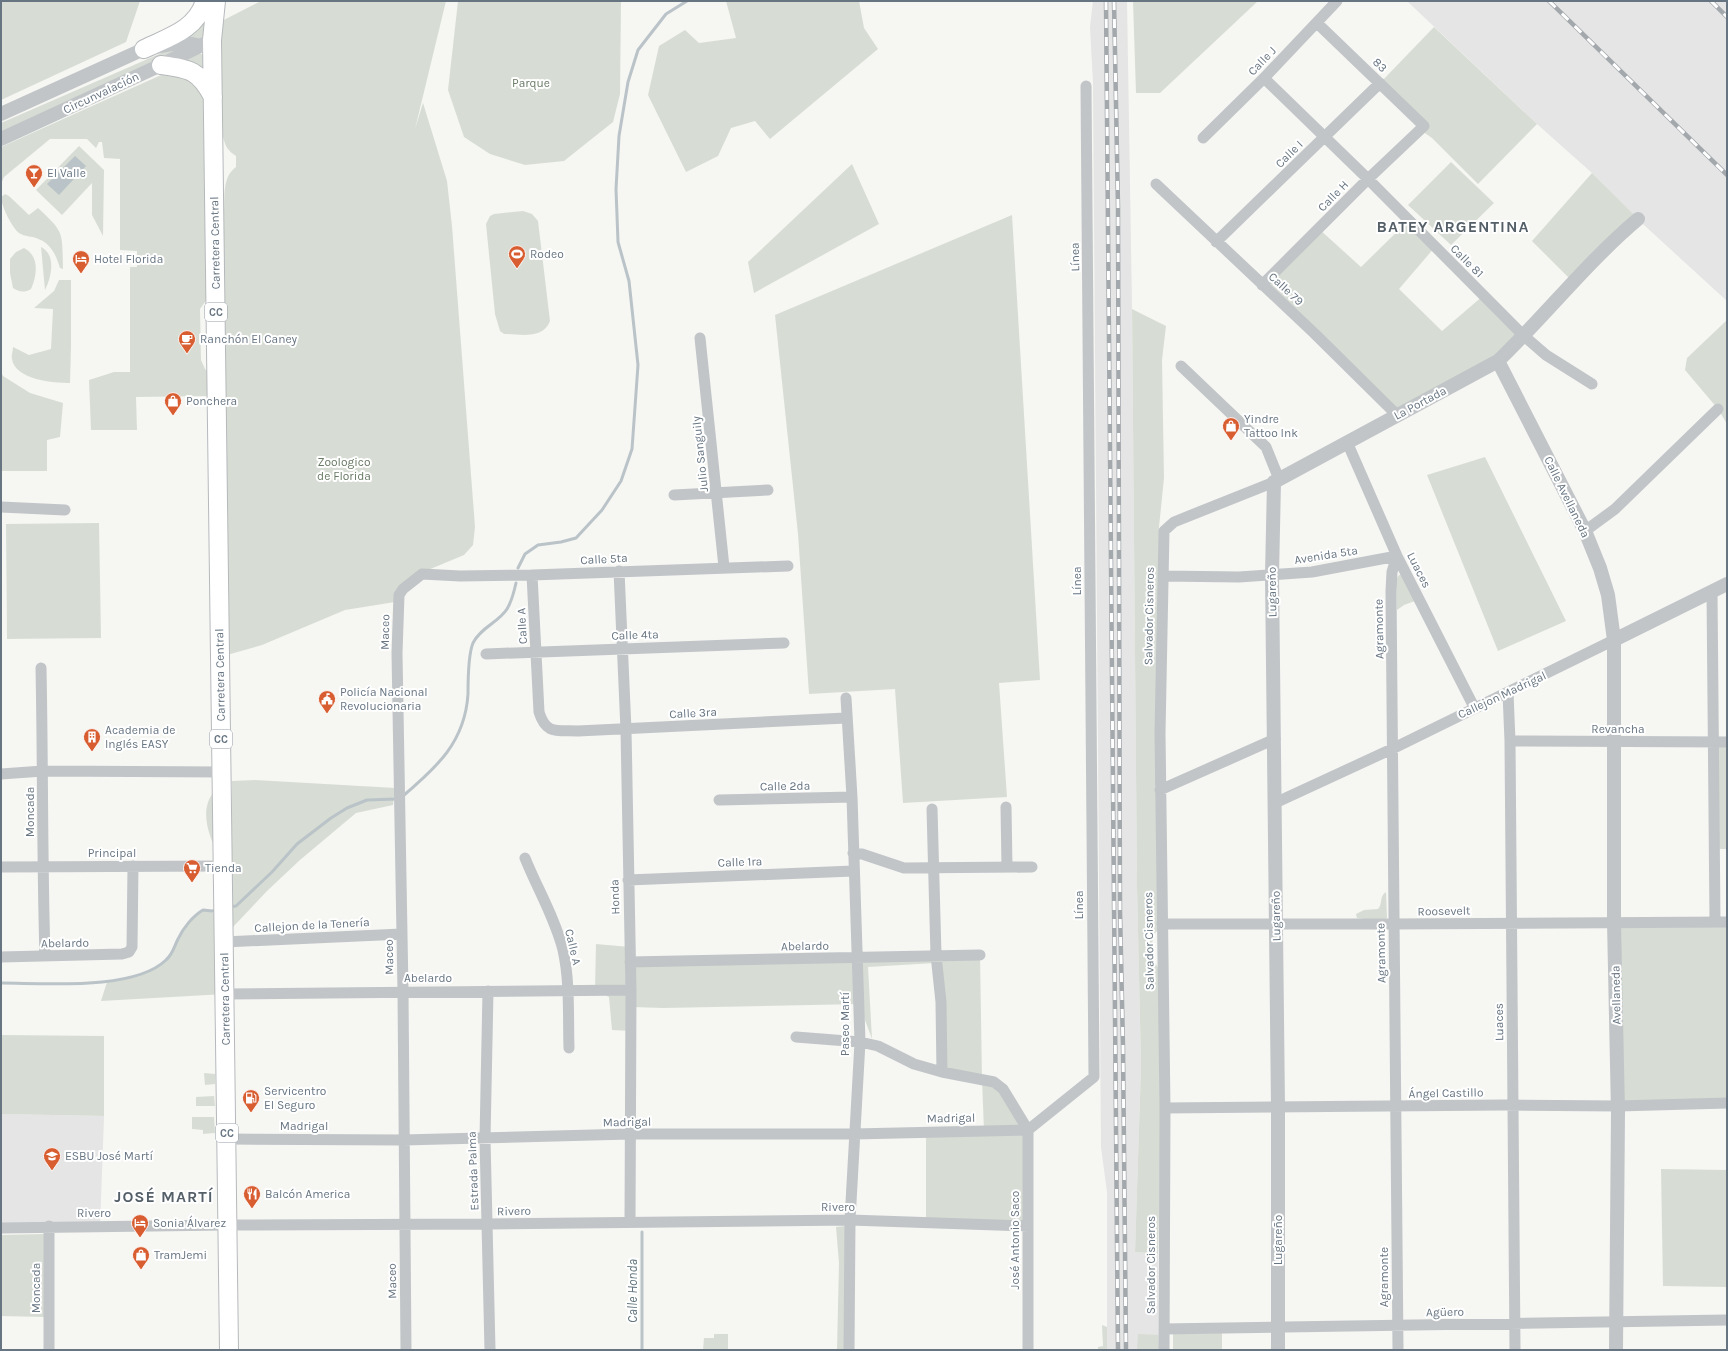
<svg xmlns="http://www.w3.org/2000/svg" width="1728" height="1351" font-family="Karla,sans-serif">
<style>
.built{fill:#e4e5e4}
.green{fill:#d7ddd4}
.water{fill:#bac3c8}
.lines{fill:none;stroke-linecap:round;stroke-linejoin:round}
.stream{stroke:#bac3c8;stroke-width:3}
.trunk-casing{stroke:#b6b9bc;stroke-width:20}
.minor{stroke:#c1c5c8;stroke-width:11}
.tertiary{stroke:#c1c5c8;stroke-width:14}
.trunk{stroke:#fff;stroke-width:18}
.rail-casing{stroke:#a3a8ad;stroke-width:4.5}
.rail{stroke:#fff;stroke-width:3;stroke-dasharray:9;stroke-linecap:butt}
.labels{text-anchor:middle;stroke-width:4;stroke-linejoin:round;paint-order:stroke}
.shield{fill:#fff;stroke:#959ea8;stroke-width:1}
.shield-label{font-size:11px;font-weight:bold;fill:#677582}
.street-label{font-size:12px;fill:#677582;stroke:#fff}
.park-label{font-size:12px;fill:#697a65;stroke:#fff}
.poi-label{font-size:12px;fill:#677582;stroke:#fff;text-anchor:start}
.water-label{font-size:13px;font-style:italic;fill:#63767f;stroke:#fff}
.district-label{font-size:16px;font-weight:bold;letter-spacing:1px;fill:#545f68;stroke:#fff}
</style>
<rect width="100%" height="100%" fill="#f6f6f3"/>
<path class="built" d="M1093 1H1127L1132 309 1137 887 1141 1066 1135 1252 1158 1254 1159 1350H1107V1192L1101 1147 1093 82 1090 27Z
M1407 1H1727V301L1632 214 1592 173 1537 124Z
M1 1114 104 1116 100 1227 1 1228Z"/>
<path class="green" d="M1 1H140L126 42 1 100Z
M261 1H446L415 129 423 103 447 181 452 226 475 527 473 545 464 555 428 570 395 602 345 610 262 645 220 657 218 408 224 213C225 196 222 177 236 167V156C228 151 225 146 223 136L214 25Z
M458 1H621L620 94 613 122 564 161 525 165 490 154 464 137 448 90Z
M726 1H859L864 28 878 49 770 139 755 121 731 128 718 156 686 172 648 95 659 46 685 30 699 43 736 38Z
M1133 1H1258L1160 93H1136Z
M208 16 206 31 200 41 187 37Z
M1434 27 1537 124 1478 184 1432 138 1419 129 1380 83Z
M187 48 1 133V123L166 51Z
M200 53 204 56 206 68 201 70 180 62Z
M170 71 205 89 210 295 200 309 201 360 205 369 210 374V396L136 397 137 430H91L89 380 114 372H130V267H137V251L120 250V159L104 158 102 142H99L96 148 87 139H50L4 177 1 184V147Z
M79 146 104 170 103 236 92 215V183L62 215 36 190Z
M1451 162 1494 203 1451 245 1408 205Z
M852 164 879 224 754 293 748 262Z
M1592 173 1638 219 1573 282 1532 241Z
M5 194 9 196 29 215 38 208C65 233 62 232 63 269L60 268C56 255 51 243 36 238 32 236 26 237 21 234 13 231 1 205 1 197Z
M523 211 532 214 538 221 550 321C543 340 520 334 504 334L500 331 495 314 486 224 490 216 494 214Z
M1012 215 1040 680 999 683 1007 797 903 803 895 689 809 694 798 534 775 315Z
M1409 220 1435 247 1399 289 1442 331 1484 295 1524 336 1498 361 1397 415 1262 285 1319 229 1361 267Z
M41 247C57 255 51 278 45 290Z
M24 248C40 256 37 276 31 289 24 293 19 292 13 288L10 273V259L16 252Z
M59 280H71V346L70 383C54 383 15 380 12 359 11 356 13 351 13 347L29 355 51 349 53 309 34 308 54 291Z
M1132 309 1166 326 1162 360 1164 478 1159 527 1157 664 1158 930 1152 936 1154 961 1159 969 1162 1086 1158 1254 1135 1252 1141 1066 1137 887Z
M1727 320V424L1718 409 1685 370 1687 358Z
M1 372 3 376 30 393 63 403 60 437 47 440V471H1Z
M1485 457 1566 621 1498 651 1427 475Z
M99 523 101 638 7 639 6 524Z
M1401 574 1415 601 1404 605 1397 610 1396 581 1398 576Z
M1714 742H1727V849H1715Z
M255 780 395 788 393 805 356 813 300 860 267 891 232 928 225 994 101 1001 107 982C131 977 162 973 175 949 176 947 176 943 178 940 182 928 193 916 203 910 216 912 223 917 232 927V781Z
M213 793V843C206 827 202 807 213 793Z
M1386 892 1387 918 1381 921 1357 918 1356 914 1364 910 1378 909C1383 904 1379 896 1386 892Z
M1614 922H1727V1105L1618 1106Z
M596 944 630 947V962L980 955 982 1079 994 1082 1028 1130V1226L926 1223V1132L984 1131 982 1079 942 1072 935 963 868 967 872 1039 859 1004 663 1008 633 1007 632 1031 612 1030 609 997 595 990Z
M1 1035 104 1036V1116L1 1114Z
M204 1073 215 1074V1084L205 1085Z
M214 1096 215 1106H196V1097Z
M192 1117H214L215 1133 203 1134V1130L192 1129Z
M1661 1169 1727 1170V1287L1663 1286Z
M846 1226 845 1350H837L839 1263 836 1227Z
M44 1234V1317L1 1316V1235Z
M1102 1325 1107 1327V1350H1098V1347L1103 1346Z
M1222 1333V1350H1173V1334Z
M714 1334H728V1350H703L704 1338H714Z
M1138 1334 1158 1335 1159 1350H1137Z"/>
<path class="water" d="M75 156 86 166 59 195 47 184Z"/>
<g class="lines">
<path class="stream" d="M518 568 525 554 538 545 561 542 576 538 602 510 621 481 632 449 638 365 629 281 618 242 616 189 619 136 628 82 638 50 666 14 687 1
M403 796C437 767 465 742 468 694 468 681 468 655 473 643 480 628 499 622 507 609 512 601 514 592 516 583
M229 907 236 906 272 872 297 844 331 818 347 808 367 800 396 799
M1 983C44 983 134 991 166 960 173 954 174 947 178 939 183 928 193 916 203 910L212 911 218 910
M642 1350V1232"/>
<g class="trunk-casing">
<path id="trunk" d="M216 1 212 40 229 1350
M144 49C169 37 196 30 205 1
M161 65C190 69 199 70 213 97"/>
</g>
<path class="minor" d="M1264 78 1368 179 1524 336 1546 355 1592 384
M1203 138 1264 78 1337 1
M1156 184 1314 333 1397 415
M1216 242 1380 83
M1262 285 1368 179 1424 126 1317 23
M700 338 724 567
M1181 366 1266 447 1279 479
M1347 442 1397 556 1474 707
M674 495 768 490
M1 507 65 510
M1585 531 1615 509 1718 409
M619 571 626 730 631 990 630 1222
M532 575 539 712C546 735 557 730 578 731L846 718
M1163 576 1239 577 1312 572 1397 556 1392 572 1391 591 1398 1350
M1712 591 1715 922
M486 654 784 643
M41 668C43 764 42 860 45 956
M1508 693 1510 741 1515 1350
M846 698 852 797 860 1042 850 1220 849 1350
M1510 741 1727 742
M1 774 43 771 222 772
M1160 790 1275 739
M719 800 852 797
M1275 803 1394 748 1614 640
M1006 807 1007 867
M932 809 936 955 941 1002 942 1072
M853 853 862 854 904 868 1032 867
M525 858C537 888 555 918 563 950 570 981 568 1016 569 1048
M1 867 223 866
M628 880 853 871
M1162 924H1393L1727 922
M224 942 402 934
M1 957 122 954 129 952 132 947 133 866
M630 962 980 955
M488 991 485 1139 490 1350
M225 994 631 990
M796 1037 860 1042 878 1046 914 1064 942 1072 994 1082 1003 1089 1028 1130
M1165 1108 1504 1105 1618 1106 1727 1103
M1028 1130 1094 1077 1086 86
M227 1139 403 1140 630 1134H854L1028 1130
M1 1228 226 1225 488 1224 850 1220 1028 1226
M1164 1329 1727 1320
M49 1350V1226
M406 1350 403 991 397 653 399 595 403 589 422 574 460 576 532 575 788 566
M1028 1350V1130
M1164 1350 1165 1108 1160 733 1164 531 1174 522 1274 482"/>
<path class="tertiary" d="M1 114 144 49 177 43 192 44 201 46
M1 139 161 65 212 40
M1498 361 1585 531 1600 568 1608 595 1614 640V922L1618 1112 1616 1350
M1614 640 1727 584
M1278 1350V1107L1272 575 1274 482 1498 361C1546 315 1587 262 1638 219"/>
<use href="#trunk" class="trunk"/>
<g class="rail-casing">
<path id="rail" d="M1106 1 1118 1350
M1114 1 1118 206 1120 911 1123 1047 1126 1350
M1549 1 1727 175
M1711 1 1727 17"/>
</g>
<use href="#rail" class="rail"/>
</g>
<defs>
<g id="bar-pin" transform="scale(0.9)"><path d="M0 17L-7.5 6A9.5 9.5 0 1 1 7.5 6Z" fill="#d85d31" stroke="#fff"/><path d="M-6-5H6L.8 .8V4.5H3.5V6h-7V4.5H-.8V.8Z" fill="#fff"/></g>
<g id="stadium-pin" transform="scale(0.9)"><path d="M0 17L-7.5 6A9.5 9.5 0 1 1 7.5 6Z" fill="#d85d31" stroke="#fff"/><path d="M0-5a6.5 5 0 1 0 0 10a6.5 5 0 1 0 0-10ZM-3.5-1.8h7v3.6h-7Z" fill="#fff"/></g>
<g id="hotel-pin" transform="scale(0.9)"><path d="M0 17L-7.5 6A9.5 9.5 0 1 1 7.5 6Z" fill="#d85d31" stroke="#fff"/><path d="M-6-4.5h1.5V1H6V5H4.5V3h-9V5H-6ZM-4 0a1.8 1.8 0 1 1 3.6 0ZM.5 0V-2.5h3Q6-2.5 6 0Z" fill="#fff"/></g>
<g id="cafe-pin" transform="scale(0.9)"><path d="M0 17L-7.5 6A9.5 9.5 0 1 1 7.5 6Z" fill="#d85d31" stroke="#fff"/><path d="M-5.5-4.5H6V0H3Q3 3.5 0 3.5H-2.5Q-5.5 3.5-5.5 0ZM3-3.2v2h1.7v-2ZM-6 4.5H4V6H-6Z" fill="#fff"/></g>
<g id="shop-pin" transform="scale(0.9)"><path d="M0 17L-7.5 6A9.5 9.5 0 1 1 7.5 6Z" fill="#d85d31" stroke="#fff"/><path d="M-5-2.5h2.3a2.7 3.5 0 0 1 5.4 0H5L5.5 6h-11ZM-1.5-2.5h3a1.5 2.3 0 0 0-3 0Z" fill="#fff"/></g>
<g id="civic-pin" transform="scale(0.9)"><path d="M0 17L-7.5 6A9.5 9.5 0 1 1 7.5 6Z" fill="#d85d31" stroke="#fff"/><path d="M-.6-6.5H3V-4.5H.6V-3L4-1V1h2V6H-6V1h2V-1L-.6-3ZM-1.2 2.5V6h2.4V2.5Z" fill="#fff"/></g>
<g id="building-pin" transform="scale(0.9)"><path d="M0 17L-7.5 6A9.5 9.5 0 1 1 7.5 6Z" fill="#d85d31" stroke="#fff"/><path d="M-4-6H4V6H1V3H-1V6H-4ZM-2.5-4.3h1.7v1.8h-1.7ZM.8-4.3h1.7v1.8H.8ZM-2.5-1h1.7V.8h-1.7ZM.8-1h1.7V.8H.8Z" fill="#fff"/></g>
<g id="supermarket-pin" transform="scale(0.9)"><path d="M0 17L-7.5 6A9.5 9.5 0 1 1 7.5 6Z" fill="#d85d31" stroke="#fff"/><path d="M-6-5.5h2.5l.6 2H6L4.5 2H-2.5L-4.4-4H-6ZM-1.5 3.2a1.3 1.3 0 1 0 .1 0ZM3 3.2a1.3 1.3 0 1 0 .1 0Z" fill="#fff"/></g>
<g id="fuel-pin" transform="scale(0.9)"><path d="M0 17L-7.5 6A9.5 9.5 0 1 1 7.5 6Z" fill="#d85d31" stroke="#fff"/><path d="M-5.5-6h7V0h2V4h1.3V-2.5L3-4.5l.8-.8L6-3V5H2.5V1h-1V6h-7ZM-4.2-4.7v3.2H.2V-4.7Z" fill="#fff"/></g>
<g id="school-pin" transform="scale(0.9)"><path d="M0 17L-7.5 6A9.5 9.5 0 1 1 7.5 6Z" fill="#d85d31" stroke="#fff"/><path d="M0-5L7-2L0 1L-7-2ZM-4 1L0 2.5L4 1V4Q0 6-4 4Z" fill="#fff"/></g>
<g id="restaurant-pin" transform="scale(0.9)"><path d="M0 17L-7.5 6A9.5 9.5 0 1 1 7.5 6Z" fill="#d85d31" stroke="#fff"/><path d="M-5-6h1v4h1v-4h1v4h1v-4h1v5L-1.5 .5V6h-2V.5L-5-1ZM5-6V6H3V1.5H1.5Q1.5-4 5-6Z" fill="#fff"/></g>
</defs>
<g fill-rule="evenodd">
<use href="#bar-pin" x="34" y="173"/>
<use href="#stadium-pin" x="517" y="254"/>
<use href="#hotel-pin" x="81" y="259"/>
<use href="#cafe-pin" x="187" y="339"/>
<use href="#shop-pin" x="173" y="401"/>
<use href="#shop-pin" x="1231" y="426"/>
<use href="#civic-pin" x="327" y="699"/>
<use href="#building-pin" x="92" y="737"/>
<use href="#supermarket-pin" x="192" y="868"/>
<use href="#fuel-pin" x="251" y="1098"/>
<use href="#school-pin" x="52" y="1156"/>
<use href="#restaurant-pin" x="252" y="1194"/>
<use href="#hotel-pin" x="140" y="1223"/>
<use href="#shop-pin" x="141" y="1255"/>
</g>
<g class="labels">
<g class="shield">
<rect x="205" y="303" width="22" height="18" rx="3"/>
<rect x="210" y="730" width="22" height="18" rx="3"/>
<rect x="216" y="1124" width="22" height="18" rx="3"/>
</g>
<g class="shield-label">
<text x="216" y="316">CC</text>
<text x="221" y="743">CC</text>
<text x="227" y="1137">CC</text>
</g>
<g class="street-label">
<text transform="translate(1262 61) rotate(-46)" y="4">Calle J</text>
<text transform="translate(1380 65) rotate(44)" y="4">83</text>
<text transform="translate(101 93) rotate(-25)" y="4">Circunvalación</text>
<text transform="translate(1289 154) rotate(-45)" y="4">Calle I</text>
<text transform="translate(1333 196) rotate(-46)" y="4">Calle H</text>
<text transform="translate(215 243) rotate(-91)" y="4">Carretera Central</text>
<text transform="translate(1075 257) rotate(-91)" y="4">Línea</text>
<text transform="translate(1467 261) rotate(45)" y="4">Calle 81</text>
<text transform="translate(1286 289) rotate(43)" y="4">Calle 79</text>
<text transform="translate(1420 403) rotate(-28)" y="4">La Portada</text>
<text transform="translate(700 454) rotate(-96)" y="4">Julio Sanguily</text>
<text transform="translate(1567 497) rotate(64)" y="4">Calle Avellaneda</text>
<text transform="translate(1326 555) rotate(-9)" y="4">Avenida 5ta</text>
<text transform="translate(604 559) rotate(-3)" y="4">Calle 5ta</text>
<text transform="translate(1419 570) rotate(63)" y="4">Luaces</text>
<text transform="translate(1077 581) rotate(-90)" y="4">Línea</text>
<text transform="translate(1272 592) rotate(-91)" y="4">Lugareño</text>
<text transform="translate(1149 616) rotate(-89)" y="4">Salvador Cisneros</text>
<text transform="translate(522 626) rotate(-93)" y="4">Calle A</text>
<text transform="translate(1379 629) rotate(-91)" y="4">Agramonte</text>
<text transform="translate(385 632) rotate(-89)" y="4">Maceo</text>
<text transform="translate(635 635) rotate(-2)" y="4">Calle 4ta</text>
<text transform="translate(220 675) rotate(-91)" y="4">Carretera Central</text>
<text transform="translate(1502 695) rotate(-25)" y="4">Callejon Madrigal</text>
<text transform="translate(693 713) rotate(-3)" y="4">Calle 3ra</text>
<text x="1618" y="733">Revancha</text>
<text transform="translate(785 786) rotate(-1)" y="4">Calle 2da</text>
<text transform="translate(30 812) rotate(-90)" y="4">Moncada</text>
<text x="112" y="857">Principal</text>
<text transform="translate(740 862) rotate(-2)" y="4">Calle 1ra</text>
<text transform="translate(615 897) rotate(-92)" y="4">Honda</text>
<text transform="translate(1079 905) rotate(-90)" y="4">Línea</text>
<text transform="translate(1444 911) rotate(-1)" y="4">Roosevelt</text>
<text transform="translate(1276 916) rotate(-91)" y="4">Lugareño</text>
<text transform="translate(312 925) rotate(-3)" y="4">Callejon de la Tenería</text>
<text transform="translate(1149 941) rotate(-91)" y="4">Salvador Cisneros</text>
<text transform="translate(65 943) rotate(-1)" y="4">Abelardo</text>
<text transform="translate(805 946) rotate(-1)" y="4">Abelardo</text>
<text transform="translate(573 947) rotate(77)" y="4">Calle A</text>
<text transform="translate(1381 953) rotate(-91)" y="4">Agramonte</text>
<text transform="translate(389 957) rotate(-91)" y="4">Maceo</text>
<text x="428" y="982">Abelardo</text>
<text transform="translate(1616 995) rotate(-91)" y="4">Avellaneda</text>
<text transform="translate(225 999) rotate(-91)" y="4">Carretera Central</text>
<text transform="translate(1499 1022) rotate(-91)" y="4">Luaces</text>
<text transform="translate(845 1024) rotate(-90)" y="4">Paseo Martí</text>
<text transform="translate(1446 1093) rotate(-1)" y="4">Ángel Castillo</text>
<text transform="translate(951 1118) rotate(-1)" y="4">Madrigal</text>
<text transform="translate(627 1122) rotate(-1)" y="4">Madrigal</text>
<text x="304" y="1130">Madrigal</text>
<text transform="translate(473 1171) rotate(-92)" y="4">Estrada Palma</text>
<text x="838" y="1211">Rivero</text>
<text transform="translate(514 1211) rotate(-1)" y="4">Rivero</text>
<text x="94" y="1217">Rivero</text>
<text transform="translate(1015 1240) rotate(-90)" y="4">José Antonio Saco</text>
<text transform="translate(1278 1240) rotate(-90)" y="4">Lugareño</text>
<text transform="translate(1151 1265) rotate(-90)" y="4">Salvador Cisneros</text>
<text transform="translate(1384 1277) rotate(-90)" y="4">Agramonte</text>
<text transform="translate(392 1281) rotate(-91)" y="4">Maceo</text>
<text transform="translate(36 1288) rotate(-90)" y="4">Moncada</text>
<text transform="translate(1445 1312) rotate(-1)" y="4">Agüero</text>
</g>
<g class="park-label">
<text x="531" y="87">Parque</text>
<text x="344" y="466">Zoologico<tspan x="344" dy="14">de Florida</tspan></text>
</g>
<g class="poi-label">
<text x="47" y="177">El Valle</text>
<text x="530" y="258">Rodeo</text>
<text x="94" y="263">Hotel Florida</text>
<text x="200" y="343">Ranchón El Caney</text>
<text x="186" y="405">Ponchera</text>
<text x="1244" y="423">Yindre<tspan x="1244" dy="14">Tattoo Ink</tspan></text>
<text x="340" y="696">Policía Nacional<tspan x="340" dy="14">Revolucionaria</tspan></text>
<text x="105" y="734">Academia de<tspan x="105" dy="14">Inglés EASY</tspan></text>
<text x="205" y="872">Tienda</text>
<text x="264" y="1095">Servicentro<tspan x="264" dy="14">El Seguro</tspan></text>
<text x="65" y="1160">ESBU José Martí</text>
<text x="265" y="1198">Balcón America</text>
<text x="153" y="1227">Sonia Álvarez</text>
<text x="154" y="1259">TramJemi</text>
</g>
<g class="water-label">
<text transform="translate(632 1291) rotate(-90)" y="5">Calle Honda</text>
</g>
<g class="district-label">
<text x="1453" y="232">BATEY ARGENTINA</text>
<text x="164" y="1202">JOSÉ MARTÍ</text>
</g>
</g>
<rect width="1728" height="1351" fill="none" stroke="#677582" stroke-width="4"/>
</svg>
